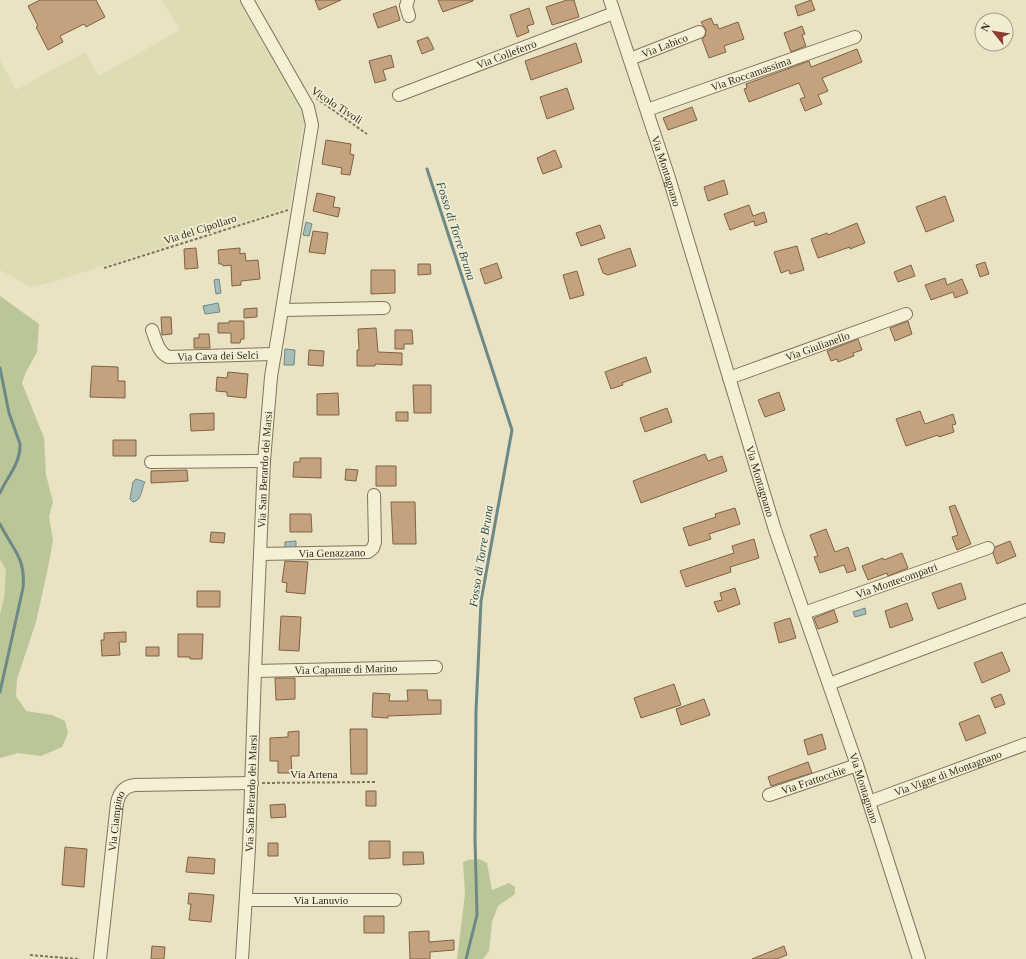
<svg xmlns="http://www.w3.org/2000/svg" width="1026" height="959" font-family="Georgia,serif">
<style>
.farmland{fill:#dedcb2}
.green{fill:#bbc698}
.water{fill:#a5bcb8;stroke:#6d8986}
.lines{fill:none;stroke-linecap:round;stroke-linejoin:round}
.stream{stroke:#6d8986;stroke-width:3}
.building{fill:#c4a27d;stroke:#7e6244}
.street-casing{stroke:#81745c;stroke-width:14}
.path{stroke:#81745c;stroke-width:2;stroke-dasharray:3 2;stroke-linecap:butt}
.street{stroke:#f5efd6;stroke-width:12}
.labels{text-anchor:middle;stroke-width:3.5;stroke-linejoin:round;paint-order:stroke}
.street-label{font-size:11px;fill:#332b1e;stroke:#f1ecd2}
.water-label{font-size:12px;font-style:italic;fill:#2f5051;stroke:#f1ecd2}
</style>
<rect width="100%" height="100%" fill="#e9e2c3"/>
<path class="farmland" d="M162 0H241L305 114 290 207 52 282 31 287 0 270V60L16 90 85 52 99 76 180 30Z
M0 559 6 570 4 598 0 612Z"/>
<path class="green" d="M0 296 39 324 37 352 26 372 22 383 44 438 46 475 53 502 49 517 53 540 49 563 36 622 17 679 16 696 26 711 52 715 65 721 68 733 62 747 41 756 18 753 0 758V614L4 598 6 570 0 559Z
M479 859 487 863 492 890 509 883 515 887V894L498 906 492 922 489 951 483 959H457L465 894 463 862 468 860Z"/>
<path class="water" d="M306 222 312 224 309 236 303 235Z
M219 279 221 293 216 294 214 280Z
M218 303 220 312 205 314 203 306Z
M285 349 295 350 294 365H284Z
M136 479 145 482C141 488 143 500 133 502L130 499 133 482Z
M296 541V548L285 549V542Z
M865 608 866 614 855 617 853 612Z"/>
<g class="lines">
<path class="stream" d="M427 169 512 430 481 601 476 711 475 839 477 915 466 959
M0 368 9 413 20 444C21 463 7 477 0 493
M0 524C12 549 26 557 23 588L0 692"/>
</g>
<path class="building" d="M40 0H96L105 17 86 27 84 24 60 36 63 42 48 50 36 27 38 26 28 6Z
M315 0H341L319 10Z
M438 0H473V1L443 12Z
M567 0H574L579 17 552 25 546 7Z
M811 0 815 10 798 16 795 6Z
M396 6 400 20 378 28 373 14Z
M529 8 534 24 527 26 529 32 517 37 510 15Z
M711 18 714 25 717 24 719 29 738 22 744 39 724 46 726 52 709 58 702 39 705 36 706 30 701 22Z
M802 26 805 34 802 35 806 46 791 52 784 33Z
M428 37 434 49 422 54 417 41Z
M576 43 582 62 531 80 525 61Z
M857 49 862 62 822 78 828 91 818 95 822 104 805 111 800 99 805 97 799 83 749 102 744 89 747 88 746 84 809 61 811 67Z
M391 55 394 67 383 70 386 80 375 83 369 61Z
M567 88 574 109 547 119 540 97Z
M692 107 697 120 668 130 663 118Z
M326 140 351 144 350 154 354 155 350 175 341 174 342 168 322 164Z
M555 150 562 167 543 174 537 158Z
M724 180 728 194 708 201 704 187Z
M317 193 335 197 333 207 340 208 338 217 313 211Z
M945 196 954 221 926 232 916 207Z
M749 205 753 216 764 212 767 222 755 226 754 221 730 230 724 214Z
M857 223 865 243 850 249V247L818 258 811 239 827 233 828 235Z
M600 225 605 238 581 246 576 233Z
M313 231 328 233 325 254 309 252Z
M797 246 804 270 790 274 789 270 781 273 774 252Z
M196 248 198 268 185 269 184 249Z
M240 248V254L245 253 246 261 258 260 260 279 241 281V285L232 286 231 265 223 266 222 264H219L218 250Z
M630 248 636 266 608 275 603 273 598 259Z
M985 262 989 274 980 277 976 265Z
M497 263 502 278 485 284 480 269Z
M418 264H430L431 274 418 275Z
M911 265 915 276 898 282 894 272Z
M371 270H395V293L371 294Z
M577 271 584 295 570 299 563 275Z
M945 278 947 285 962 279 968 293 955 298 953 292 931 300 925 285Z
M257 308V317L244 318V309Z
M161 317H171L172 334 162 335Z
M229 321H244V339H241L240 343H231V333H218V323H229Z
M908 321 912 334 895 341 890 328Z
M376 328 378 352 402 353V365L375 364V366H357V350H359L358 329Z
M395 330H412L413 344H404V349H395Z
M199 334H209L210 348H194V338H199Z
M858 339 862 350 853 353 854 356 838 362 837 359 831 361 827 351Z
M309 350 324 351 323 366 308 365Z
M646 357 651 372 622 383 623 385 611 389 605 372Z
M92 366 118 367V381H125V398L90 397Z
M228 372 248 374 246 398 227 396V392L216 391 217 377 227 378Z
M413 385H431V413H414Z
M779 392 785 410 765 417 758 400Z
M338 393 339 415H317V394Z
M667 408 672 422 645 432 640 418Z
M920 411 925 424 953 414 956 424 952 425 954 432 939 437 938 435 906 446 896 419Z
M396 412H408V421H396Z
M214 413V430L191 431 190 414Z
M113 440H136V456H113Z
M705 454 708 461 722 456 727 471 641 503 633 481Z
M300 458H321V478L293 477 294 462H300Z
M376 466H396V486H376Z
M346 469 358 470 356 481 345 480Z
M187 470 188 481 151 483V471Z
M391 502H415L416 544H393Z
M955 505 971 544 957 550 952 537 958 535 949 507Z
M735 508 740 524 709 534 711 539 689 546 683 528 716 517 715 514Z
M290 514H311L312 532H290Z
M826 529 835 552 848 547 856 570 847 573 844 565 820 573 814 557 818 556 810 535Z
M211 532 225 533 224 543 210 542Z
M754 539 759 558 730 567 731 572 686 587 680 571 734 553 732 546Z
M1010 541 1016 556 997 564 993 553 995 547Z
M902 553 908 568 888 576 887 573 868 580 862 566 883 558 884 560Z
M285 561 308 562 305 594 286 592 287 583 282 582Z
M961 583 966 599 938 609 932 593Z
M735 588 740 604 718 612 714 602 722 600 720 593Z
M197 591H220V607H197Z
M907 603 913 620 890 628 885 611Z
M834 610 838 622 818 629 814 618Z
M281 616 301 617 299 651 279 650Z
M790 618 796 638 779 643 774 623Z
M126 632V642H119L120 655 102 656 101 640H104V633Z
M178 634H203L202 659H190V657H178Z
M146 647H159V656H146Z
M1002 652 1010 671 982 683 974 663Z
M275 678H295V699L276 700Z
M674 684 681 705 641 718 634 698Z
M407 690H427L428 700H441V714L388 716V718L372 717 373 693 390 694 389 701H408Z
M1001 694 1005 704 995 708 991 698Z
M704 699 710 715 681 725 676 709Z
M979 715 986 733 966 741 959 723Z
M350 729H367V774H351Z
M299 731V756H291L292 773H278V761H270V738L288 737V732Z
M822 734 826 749 808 755 804 740Z
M808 762 812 773 771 786 768 777Z
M366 791H376V806H366Z
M285 804 286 817 271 818 270 805Z
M369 841H390V858L369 859Z
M268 843H278V856H268Z
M65 847 87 849 84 887 62 885Z
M403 852H423L424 864 403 865Z
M188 857 215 859 214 874 186 872Z
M189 893 214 895 211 922 189 920 191 904H188Z
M364 916H384V933H364Z
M429 931V942L454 940V950L430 952V959H410L409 932Z
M152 946 165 947 164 959H151Z
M784 946 787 955 777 959H752Z"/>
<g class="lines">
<g class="street-casing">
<g id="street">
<path d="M408 0 406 6 409 16"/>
<path id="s1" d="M610 0 669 178 775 530 857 765 919 959"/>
<path id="s2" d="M630 59 699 32"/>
<path id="s3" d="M399 95 614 13"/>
<path id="s4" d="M647 110 855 37"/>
<path d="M283 310 384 308"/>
<path id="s5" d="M152 330C156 340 158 352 168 357L275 354"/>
<path id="s6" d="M729 378 906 314"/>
<path d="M151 462 264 461"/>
<path id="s7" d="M260 554 368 552 373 548 375 542 374 495"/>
<path id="s8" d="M804 613 988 548"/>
<path id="s9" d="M255 671 436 667"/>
<path d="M829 684 1026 610"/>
<path id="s10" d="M769 795 857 765"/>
<path id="s11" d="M869 802 1026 744"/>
<path id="s12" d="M246 900H395"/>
<path id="s13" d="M100 959 117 803C119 793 124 786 135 785L252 783"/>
<path id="s14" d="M242 959 249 848 255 671 264 461 271 377 312 125 308 107 247 0"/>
</g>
</g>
<path class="path" d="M316 98 367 134
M104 268 288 210
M262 783 376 782
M30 955 78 959"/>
<use href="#street" class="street"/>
</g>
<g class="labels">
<g class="street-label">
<text dy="4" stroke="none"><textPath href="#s2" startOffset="37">Via Labico</textPath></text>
<text dy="4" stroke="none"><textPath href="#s3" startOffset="115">Via Colleferro</textPath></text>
<text dy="4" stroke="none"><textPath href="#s4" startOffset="110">Via Roccamassima</textPath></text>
<text transform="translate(337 105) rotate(33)" y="4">Vicolo Tivoli</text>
<text dy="4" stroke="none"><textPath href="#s1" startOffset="180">Via Montagnano</textPath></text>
<text transform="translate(200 229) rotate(-18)" y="4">Via del Cipollaro</text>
<text dy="4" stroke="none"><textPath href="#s6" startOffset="94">Via Giulianello</textPath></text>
<text dy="4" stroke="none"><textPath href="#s5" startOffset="82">Via Cava dei Selci</textPath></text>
<text dy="4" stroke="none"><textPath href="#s14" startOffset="490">Via San Berardo dei Marsi</textPath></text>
<text dy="4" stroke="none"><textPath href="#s1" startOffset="504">Via Montagnano</textPath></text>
<text dy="4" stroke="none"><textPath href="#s7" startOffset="72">Via Genazzano</textPath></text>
<text dy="4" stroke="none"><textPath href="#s8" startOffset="98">Via Montecompatri</textPath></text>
<text dy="4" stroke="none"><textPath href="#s9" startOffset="91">Via Capanne di Marino</textPath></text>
<text dy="4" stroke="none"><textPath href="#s11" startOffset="84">Via Vigne di Montagnano</textPath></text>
<text x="314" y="778">Via Artena</text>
<text dy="4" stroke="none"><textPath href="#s10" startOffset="47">Via Frattocchie</textPath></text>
<text dy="4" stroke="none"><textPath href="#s1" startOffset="828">Via Montagnano</textPath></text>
<text dy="4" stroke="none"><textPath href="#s14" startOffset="166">Via San Berardo dei Marsi</textPath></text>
<text dy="4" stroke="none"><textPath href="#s13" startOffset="139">Via Ciampino</textPath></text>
<text dy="4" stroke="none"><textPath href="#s12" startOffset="75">Via Lanuvio</textPath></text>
</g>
<g class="water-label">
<text transform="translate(456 231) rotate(72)" y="4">Fosso di Torre Bruna</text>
<text transform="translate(481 556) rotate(-81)" y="4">Fosso di Torre Bruna</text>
</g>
</g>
<g transform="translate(994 32) rotate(300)"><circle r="19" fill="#f1ecd2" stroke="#a59f8a"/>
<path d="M0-3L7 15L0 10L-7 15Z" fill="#8a3b32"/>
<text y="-6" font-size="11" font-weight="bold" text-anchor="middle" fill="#332b1e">N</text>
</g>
</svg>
